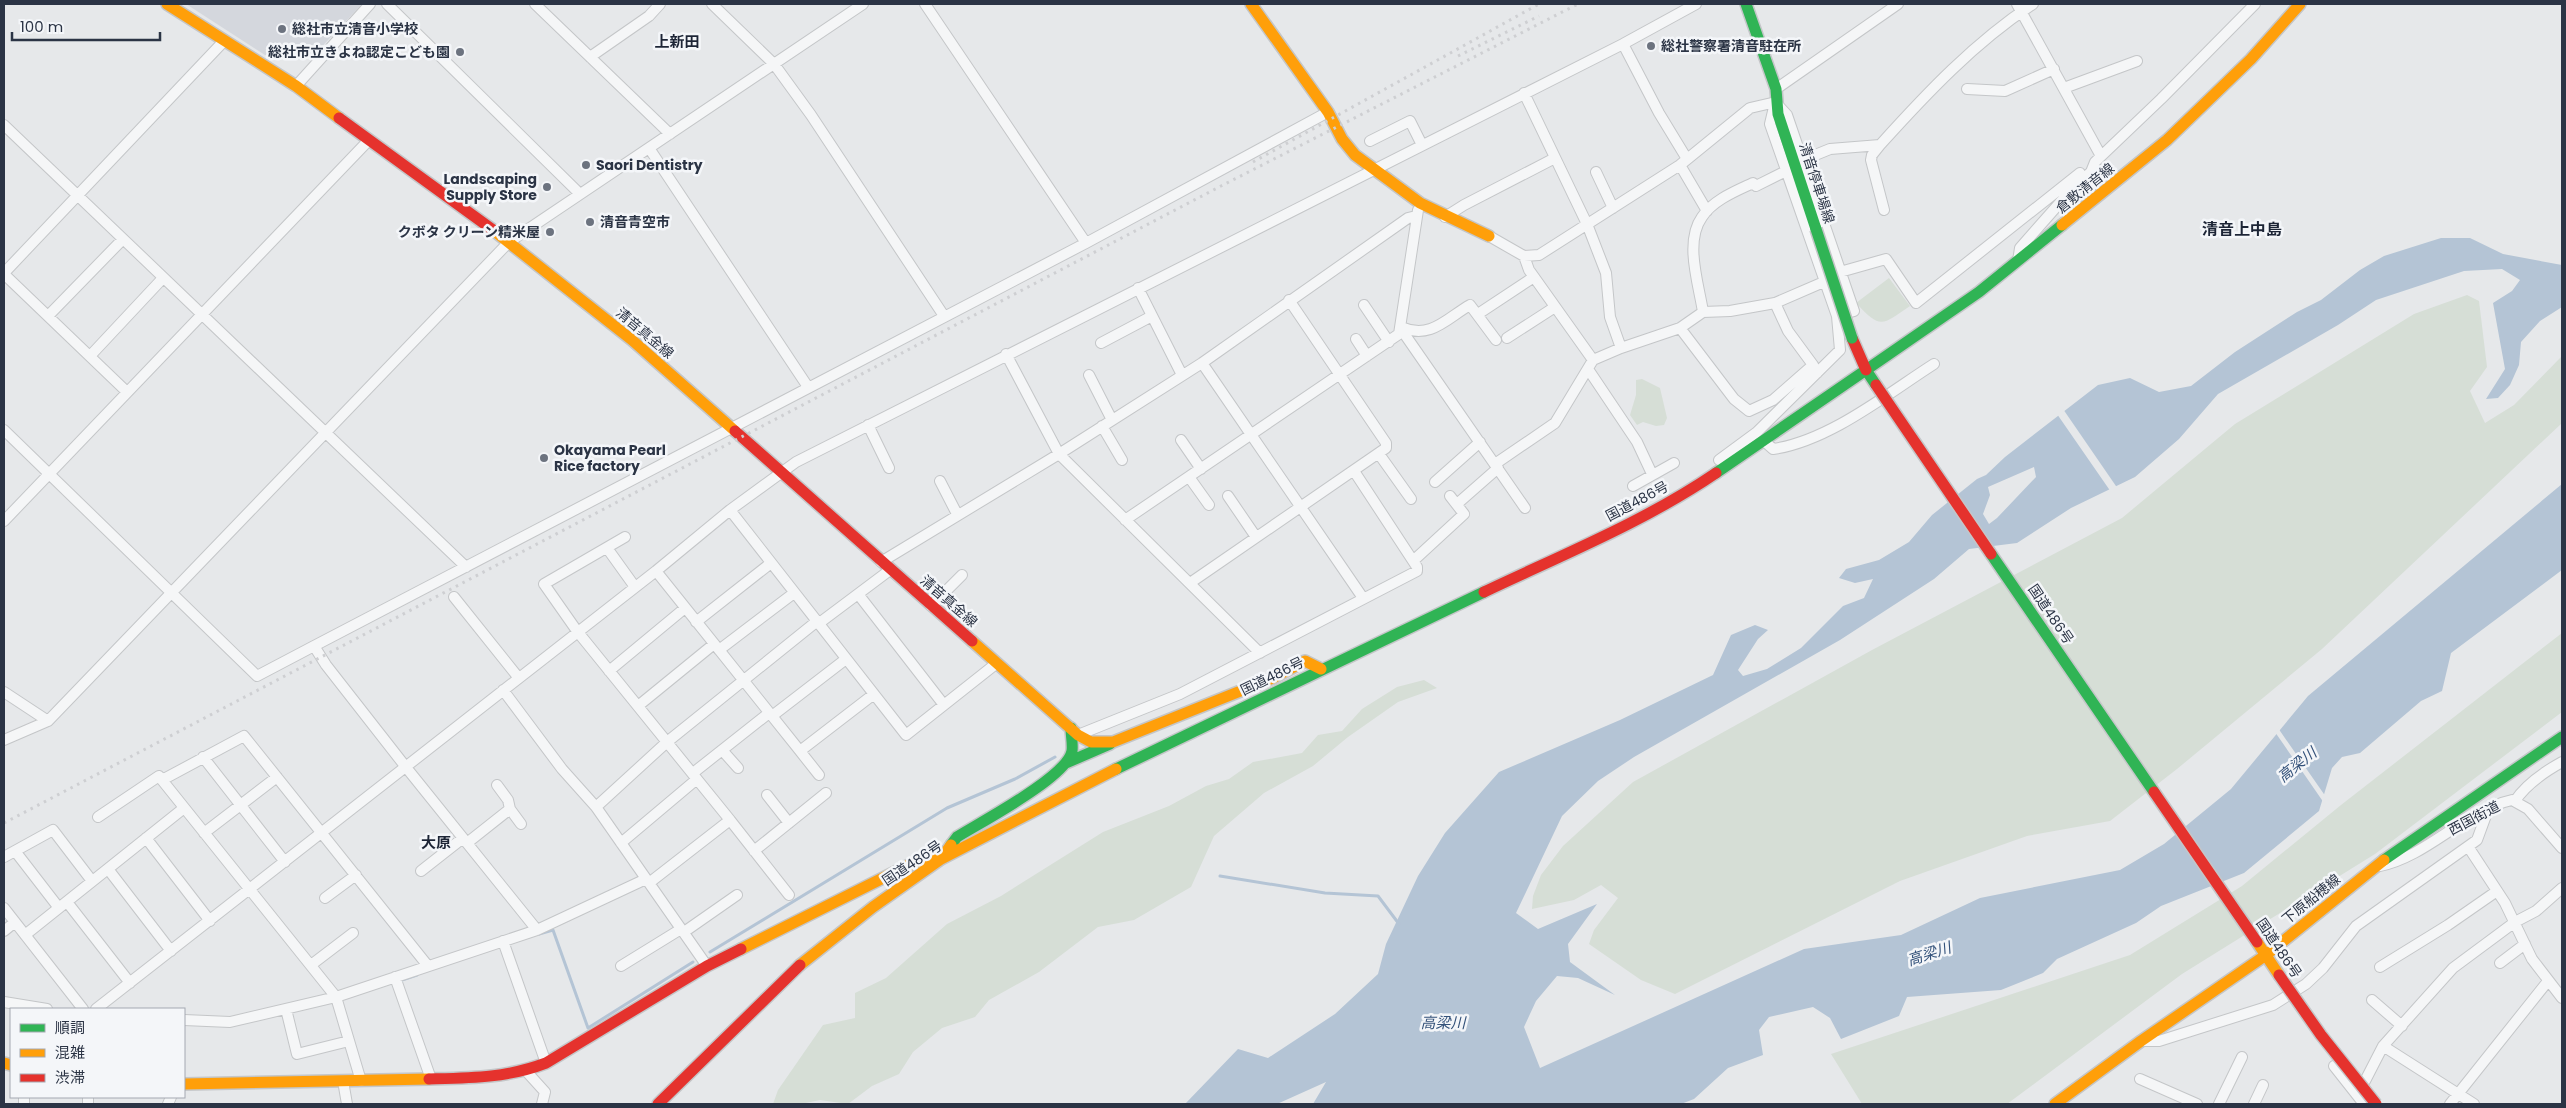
<svg xmlns="http://www.w3.org/2000/svg" width="2566" height="1108" font-family="Poppins,'Noto Sans JP',sans-serif">
<style>
.built{fill:#d4d7dd}
.green{fill:#d6ded6}
.water{fill:#b4c4d5;fill-rule:evenodd}
.pier{fill:#e6e8ea}
.lines{fill:none;stroke-linecap:round;stroke-linejoin:round}
.stream{stroke:#b4c4d5;stroke-width:3}
.street-casing{stroke:#c4c6c8;stroke-width:12}
.fast-casing{stroke:#c4c6c8;stroke-width:14}
.slow-casing{stroke:#c4c6c8;stroke-width:14}
.jam-casing{stroke:#c4c6c8;stroke-width:14}
.street{stroke:#f5f6f7;stroke-width:10}
.fast{stroke:#30b455;stroke-width:11}
.slow{stroke:#ff9f0a;stroke-width:11}
.jam{stroke:#e5322d;stroke-width:11}
.rail{stroke:#cecfd2;stroke-width:3;stroke-dasharray:2.5 5;stroke-linecap:butt}
.fast-bridge-casing{stroke:#c4c6c8;stroke-width:14;stroke-linecap:butt}
.jam-bridge-casing{stroke:#c4c6c8;stroke-width:14;stroke-linecap:butt}
.fast-bridge{stroke:#30b455;stroke-width:11}
.jam-bridge{stroke:#e5322d;stroke-width:11}
.poi-dot{fill:#6c737f;stroke:#f4f6f9;stroke-width:2}
.labels{text-anchor:middle;stroke-width:5;stroke-linejoin:round;paint-order:stroke}
.poi-label{font-size:14px;font-weight:bold;fill:#2b3445;stroke:#f4f6f9;text-anchor:start}
.street-label{font-size:14px;fill:#2b3445;stroke:#f4f6f9}
.neighbourhood-label{font-size:15px;font-weight:bold;fill:#1d2536;stroke:#f4f6f9}
.water-label{font-size:15px;font-style:italic;fill:#34527a;stroke:#f4f6f9}
.quarter-label{font-size:16px;font-weight:bold;fill:#1d2536;stroke:#f4f6f9}
</style>
<rect width="100%" height="100%" fill="#e6e8ea"/>
<path class="built" d="M186 4H362L313 56 265 55Z"/>
<path class="green" d="M1889 278 1910 306C1882 325 1881 330 1856 303Z
M2467 295 2479 301 2487 367 2470 391 2485 423 2514 405 2562 356V423L2322 649 2177 769 2110 821 2027 836 1900 881 1675 994 1641 980 1589 944 1594 930 1618 898 1601 885 1574 900 1532 909 1533 896 1541 875 1563 846 1633 782 1872 650 2122 518 2235 424 2414 314Z
M1642 379 1660 388 1667 418 1664 425 1656 426 1643 422 1637 425 1630 415 1636 395V380Z
M2562 633V712L2375 854 2182 974 2007 1104H1862L1831 1054 2130 955 2242 886 2341 805Z
M1424 680 1437 688 1398 702 1348 737 1313 766 1264 793 1214 836 1191 887 1134 920 1098 927 1039 972 989 1000 975 1017 942 1028 913 1052 899 1074 872 1086 848 1104 820 1100 801 1104H773L778 1090 823 1025 855 1018V993L886 978 947 924 1001 896 1103 832 1169 806 1206 786 1229 779 1253 762 1302 753 1318 735 1342 731 1362 709 1397 687Z"/>
<path class="water" d="M2441 238H2470L2503 254 2562 265V307L2540 321 2521 342 2519 365 2510 385 2498 398 2486 399 2505 369 2493 303 2512 291 2520 280 2502 269 2464 271 2376 300 2338 325 2218 394 2179 439 2135 477 2071 508 2017 543 1969 549 1934 579 1840 640 1634 757 1598 781 1562 816 1516 913 1538 929 1597 904 1568 944 1570 962 1615 995 1578 978 1557 976 1536 1001 1524 1027 1540 1068 1804 949 1901 935 1980 898 2120 870 2164 844 2231 789 2308 696 2562 484V570L2451 653 2442 691 2421 701 2360 753 2342 757 2332 768 2319 811 2244 873 2161 906 2136 923 2057 959 2043 973 2001 990 1907 997 1899 1016 1841 1039 1830 1018 1813 1007 1769 1017 1759 1030 1763 1055 1728 1068 1694 1099 1681 1104H1313L1326 1082 1277 1104H1185L1238 1049 1268 1058 1335 1014 1378 974 1386 944 1418 876 1445 833 1499 772 1620 720 1713 675 1731 635 1755 625 1768 630 1758 639 1738 670 1743 676 1767 669 1801 648 1843 606 1864 598 1873 579 1855 583 1839 578 1846 569 1879 560 1909 542 1932 515 1977 479 1986 475 2005 457 2098 385 2130 378 2159 392 2191 386 2235 352 2297 312 2321 300 2360 270 2384 256ZM2034 467 2036 477 1997 518 1989 524 1983 514 1990 495 1988 487Z"/>
<path class="pier" d="M2063 409 2118 489 2111 492 2057 414Z
M2278 728 2326 797 2324 803 2275 732Z"/>
<g class="lines">
<path class="stream" d="M1220 876 1325 893 1378 896 1399 924
M539 934 553 930 588 1028 693 962
M710 952 947 808 1015 779 1055 757
M399 981 417 975"/>
<g class="street-casing">
<path id="street" d="M387 4 580 194
M535 4 670 134
M712 4 774 64 811 115 944 316
M925 4 1086 243
M2017 4 2101 156
M1623 44 1659 113 1687 159
M590 57 649 16 660 4
M296 86 370 4
M2064 88 2137 61
M1776 89 1898 4
M1967 89 2005 91 2054 69
M1524 93 1587 224 1606 273 1610 317 1621 348
M1776 103 1787 115 1854 311 1837 316
M4 125 466 567
M1370 141 1410 121 1422 145
M1880 145 1872 155 1871 160 1884 210
M649 148 808 387
M1803 160 1830 149 1880 145C1926 94 1975 42 2033 4
M1680 165 1707 211
M1596 172 1613 208
M1445 217 1464 205 1555 158
M1489 236 1524 256 1539 255 1680 165 1750 108 1776 102
M1524 256 1529 270 1593 360 1621 348 1680 328 1734 399 1749 411 1773 400 1813 365 1817 373
M2018 261 2020 248 2073 188 2091 172 2095 162 2161 99 2255 4
M1840 272 1886 259 1916 303 2080 173
M4 273 224 41
M4 274 127 392
M1138 288 1182 375
M1775 303 1788 331 1813 365
M1364 305 1389 342
M1703 312 1730 311 1775 303 1826 281
M1478 314 1534 277
M48 316 123 239
M1401 327C1431 340 1447 318 1470 305L1496 340
M1680 328 1703 312C1699 285 1684 242 1702 217 1713 200 1736 191 1753 183L1756 186 1786 171
M1401 329 1525 508
M1507 338 1555 307
M1356 339 1367 356
M1101 343 1152 316
M1006 354 1059 454 1260 653
M90 356 163 278
M1202 363 1363 598
M1588 369 1637 442 1652 474
M1089 375 1112 420
M868 425 889 468
M1102 426 1122 460
M4 430 257 676 314 646 326 665 405 766 537 930
M1181 440 1201 469
M1764 441 1773 449C1829 441 1887 394 1934 364
M1379 454 1411 499
M1719 460 1757 432 1840 350 1837 316 1770 124 1775 103
M1495 464 1555 423 1593 360
M1189 477 1209 505
M940 481 957 514
M1435 482 1480 442
M1633 486 1674 463
M1228 496 1256 537
M1457 504 1498 468
M730 510 906 735 997 663
M1125 520 1399 334 1418 210
M4 521 369 140
M625 537 544 584 577 631 730 820 649 883
M607 548 635 587
M1413 561 1464 514 1450 496
M881 562 1059 454 1202 363 1408 218 1416 216
M656 571 800 751 874 694
M1190 583 1386 448V443L1289 300
M858 594 944 705
M454 597 518 677
M931 606 962 575
M696 622 771 563
M818 624 890 570
M314 646 1086 243 1328 112
M719 650 794 593
M609 671 685 608
M503 690 562 769 596 807 707 966
M4 692 48 721
M638 706 714 644
M772 716 846 659
M1078 735 1180 694 1417 571V567L1354 471
M4 740 48 721 509 242 863 4
M722 750 738 768
M800 751 819 775
M203 757 285 862
M693 773 769 713
M497 785 508 800 510 809
M767 795 789 823
M2515 801C2526 784 2544 772 2562 762
M596 807 667 742 816 622
M98 817 159 776 162 780
M730 820 789 895
M204 833 277 777
M146 838 210 921
M467 843 510 809 521 824
M621 843 697 779
M2469 848 2505 903 2532 959 2562 998
M15 851 59 908
M754 851 826 793
M4 857 53 830 92 881
M2380 866C2428 856 2464 811 2512 800L2528 809 2562 848
M108 869 171 951
M421 871 463 838
M325 898 356 875
M67 902 130 983
M4 908 83 1009
M4 931 15 922
M684 932 737 895
M25 935 184 808
M503 941 546 1063
M2500 963 2525 944
M311 965 353 933
M621 966 681 929
M2380 967 2448 925 2497 891
M395 977 431 1079
M2372 1000 2402 1026
M4 1002 47 1009
M96 1009 656 571 730 510 796 462 1623 44 1696 4
M286 1009 297 1054 349 1041
M184 1020 230 1022 336 997 537 930 646 879
M2142 1041H2159L2273 1005 2306 984 2323 968 2356 926 2477 840 2488 810
M2383 1046 2474 1104
M2334 1066 2364 1104
M526 1071 545 1092 542 1104
M2140 1079 2197 1104
M343 1081 347 1104
M361 1081 336 997 162 780 244 736 428 966
M2365 1081 2383 1046 2453 968 2515 922 2536 911 2562 888
M24 1104V1097
M88 1104V1097
M168 1104 171 1097
M2219 1104 2242 1057
M2254 1104 2263 1085
M2450 1104 2548 981"/>
</g>
<g class="fast-casing">
<path id="fast" d="M1746 4 1776 89 1778 114 1816 229
M1866 370 1979 292 2062 225
M1716 473 1866 370 1876 385
M1066 763 1110 744
M1116 769 1484 592
M951 845 957 837C981 822 1067 777 1072 751 1073 744 1071 735 1071 728
M2384 860 2562 737"/>
</g>
<g class="slow-casing">
<path id="slow" d="M167 4 296 86 339 118
M1251 4 1328 112 1342 139 1355 155 1420 203 1489 236
M2062 225 2167 140 2251 59 2300 4
M493 230 632 340 735 431
M972 641 1078 735 1091 742H1113L1273 678 1305 661 1321 669
M2257 942 2279 975
M741 949 915 862 941 859 951 845
M800 965 873 907 941 859 1116 769
M4 1063 11 1065
M184 1084 429 1079
M2055 1104 2141 1041 2266 955 2384 860"/>
</g>
<g class="jam-casing">
<path id="jam" d="M339 118 493 230
M1852 338 1866 370
M735 431 972 641
M1484 592C1562 555 1644 522 1716 473
M429 1079C470 1078 507 1078 546 1063L707 966 741 949
M658 1104 800 965"/>
</g>
<use href="#street" class="street"/>
<use href="#fast" class="fast"/>
<use href="#slow" class="slow"/>
<use href="#jam" class="jam"/>
<path class="rail" d="M1458 56 1539 16
M1253 162 1539 4
M4 823 1221 186 1578 4"/>
<g class="fast-bridge-casing">
<path id="fast-bridge" d="M1816 229 1852 338
M1991 554 2154 792"/>
</g>
<g class="jam-bridge-casing">
<path id="jam-bridge" d="M1876 385 1991 554
M2154 792 2257 942
M2279 975 2321 1035 2376 1104"/>
</g>
<use href="#fast-bridge" class="fast-bridge"/>
<use href="#jam-bridge" class="jam-bridge"/>
</g>
<g class="poi-dot">
<circle cx="282" cy="29" r="5"/>
<circle cx="1651" cy="46" r="5"/>
<circle cx="460" cy="52" r="5"/>
<circle cx="586" cy="165" r="5"/>
<circle cx="547" cy="187" r="5"/>
<circle cx="590" cy="222" r="5"/>
<circle cx="550" cy="232" r="5"/>
<circle cx="544" cy="458" r="5"/>
</g>
<g class="labels">
<g class="poi-label">
<text x="292" y="34">総社市立清音小学校</text>
<text x="1661" y="51">総社警察署清音駐在所</text>
<text x="450" y="57" text-anchor="end">総社市立きよね認定こども園</text>
<text x="596" y="170">Saori Dentistry</text>
<text x="537" y="184" text-anchor="end">Landscaping<tspan x="537" dy="16">Supply Store</tspan></text>
<text x="600" y="227">清音青空市</text>
<text x="540" y="237" text-anchor="end">クボタ クリーン精米屋</text>
<text x="554" y="455">Okayama Pearl<tspan x="554" dy="16">Rice factory</tspan></text>
</g>
<g class="street-label">
<text transform="translate(1817 183) rotate(72)" y="5">清音停車場線</text>
<text transform="translate(2085 188) rotate(-39)" y="5">倉敷清音線</text>
<text transform="translate(645 333) rotate(40)" y="5">清音真金線</text>
<text transform="translate(1637 501) rotate(-28)" y="5">国道486号</text>
<text transform="translate(949 601) rotate(41)" y="5">清音真金線</text>
<text transform="translate(2051 614) rotate(56)" y="5">国道486号</text>
<text transform="translate(1272 676) rotate(-26)" y="5">国道486号</text>
<text transform="translate(2474 818) rotate(-28)" y="5">西国街道</text>
<text transform="translate(912 863) rotate(-34)" y="5">国道486号</text>
<text transform="translate(2311 899) rotate(-39)" y="5">下原船穂線</text>
<text transform="translate(2279 948) rotate(56)" y="5">国道486号</text>
</g>
<g class="neighbourhood-label">
<text x="677" y="47">上新田</text>
<text x="436" y="848">大原</text>
</g>
<g class="water-label">
<text transform="translate(2297 765) rotate(-39)" y="5">高梁川</text>
<text transform="translate(1929 954) rotate(-18)" y="5">高梁川</text>
<text x="1443" y="1028">高梁川</text>
</g>
<g class="quarter-label">
<text x="2242" y="235">清音上中島</text>
</g>
</g>
<rect width="2566" height="1108" fill="none" stroke="#2b3445" stroke-width="10"/>
<rect x="10" y="1008" width="175" height="90" fill="#f4f6f9" stroke="#a4a8b1"/>
<rect x="20" y="1024" width="25" height="8" fill="#30b455" stroke="#a4a8b1"/>
<text x="55" y="1033" font-size="15" fill="#2b3445">順調</text>
<rect x="20" y="1049" width="25" height="8" fill="#ff9f0a" stroke="#a4a8b1"/>
<text x="55" y="1058" font-size="15" fill="#2b3445">混雑</text>
<rect x="20" y="1074" width="25" height="8" fill="#e5322d" stroke="#a4a8b1"/>
<text x="55" y="1083" font-size="15" fill="#2b3445">渋滞</text>
<path d="M12 32v8h148v-8" fill="none" stroke="#2b3445" stroke-width="2.5"/>
<text x="20" y="32" font-size="15" fill="#2b3445" stroke="#f4f6f9" stroke-width="4" paint-order="stroke">100 m</text>
</svg>
